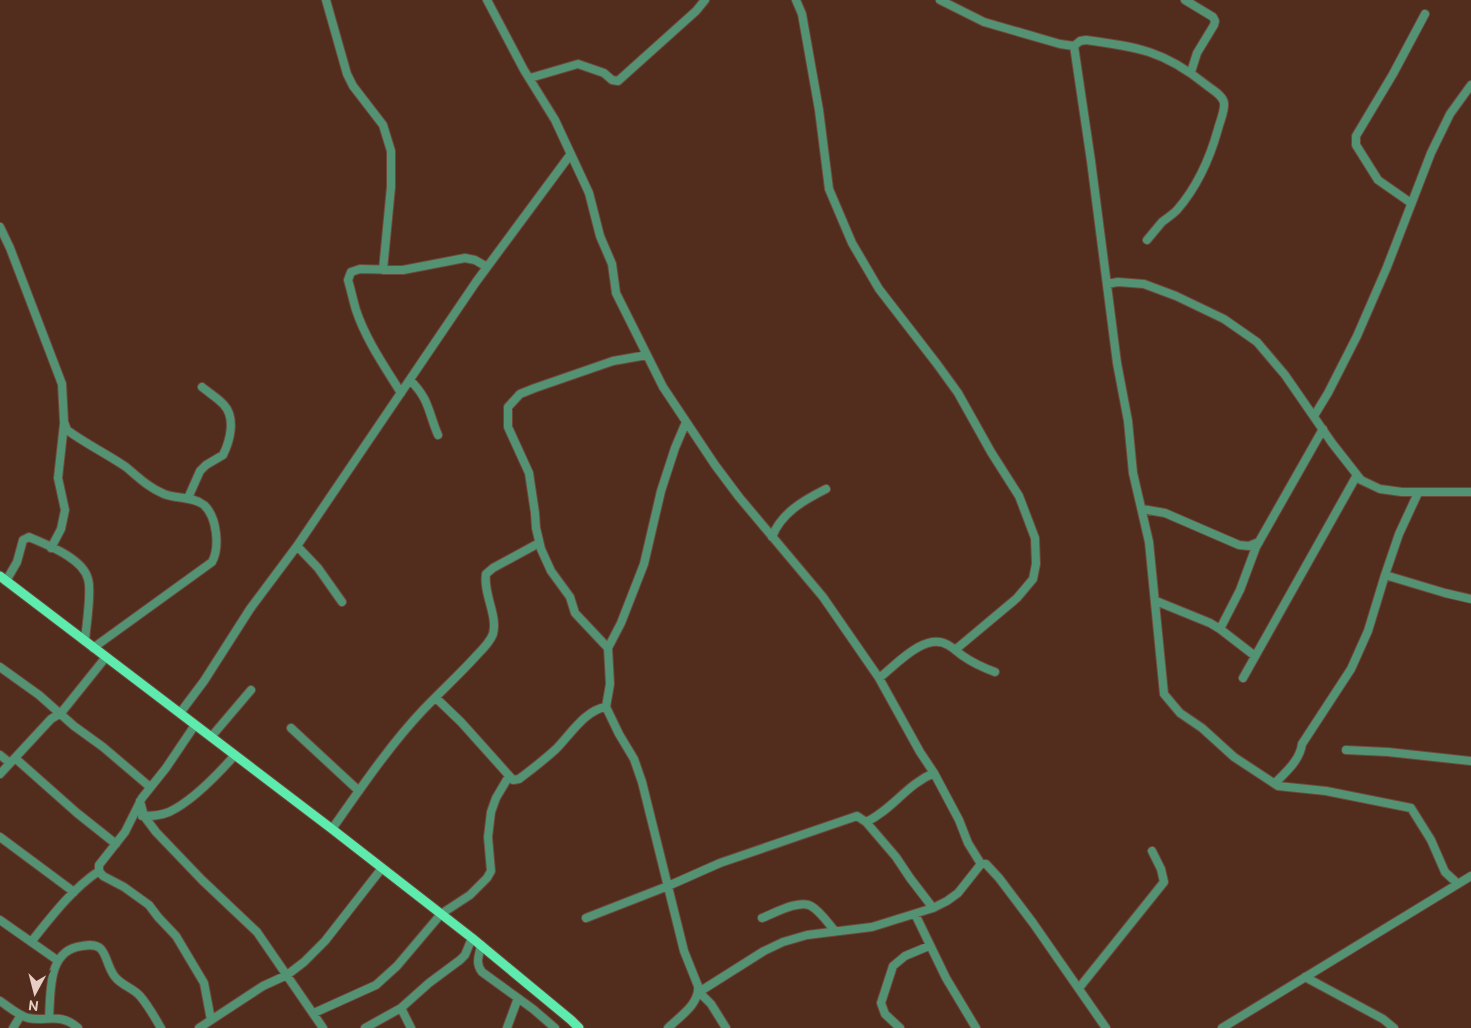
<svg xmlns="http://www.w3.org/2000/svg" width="1471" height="1028" font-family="Ubuntu,sans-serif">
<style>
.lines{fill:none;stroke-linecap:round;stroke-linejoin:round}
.minor-casing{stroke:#6d493b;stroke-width:10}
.major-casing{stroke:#6d493b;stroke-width:11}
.minor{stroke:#549274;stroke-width:8}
.major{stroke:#5eecae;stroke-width:9}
</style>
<rect width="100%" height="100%" fill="#522c1d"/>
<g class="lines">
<g class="minor-casing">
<path id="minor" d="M326 0 347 74 353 86 383 125 391 151V187L383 270
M487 0 524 70 555 120 589 193 600 236 612 264 616 293 663 387 715 465 739 497 823 597 879 678 920 752 934 773 959 820 968 843 981 864H986L999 878 1033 923 1106 1028
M796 0 802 14 819 110 829 189 852 243 879 289 937 364 958 393 991 452 1019 496 1035 538 1036 564 1033 579 1017 598 955 650
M940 0 984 22 1060 44 1074 46 1080 41 1086 40C1138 47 1164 51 1205 84 1211 89 1223 95 1224 103 1225 111 1220 121 1218 129 1210 158 1197 187 1177 210 1172 215 1167 218 1162 222 1157 228 1152 234 1147 240
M1185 0 1213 17 1215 21 1214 25 1197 53 1191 72
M1074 46 1091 161 1117 363 1128 421 1133 473 1149 542 1164 694 1180 713 1202 728 1234 757 1278 786 1326 791 1411 808 1431 840 1445 872 1458 884
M530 78 578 64 604 73 612 80 618 81 696 11 705 0
M1411 203 1378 180 1356 145V136L1393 74 1425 14
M0 227 10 248 62 384 64 422 67 430C86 444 107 454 126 467 138 477 149 488 164 494 176 499 193 496 204 505 217 517 220 547 212 562L93 648
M1107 284 1118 282 1144 284 1176 296 1224 319 1257 342 1285 375 1332 443 1361 480 1380 489 1402 492H1471
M647 355 613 361 535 388 520 394 508 407V427L529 473 535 513 536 528 541 549 551 571 570 597 575 613 608 648 610 684 606 707 619 734 634 759 642 782 684 951 698 986C700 1004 679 1017 668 1028
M410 380C430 400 428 412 438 435
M401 393C385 367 366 340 356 310 353 300 351 290 348 280L351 272 360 269 403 270 465 258 475 260 487 267
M1314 416 1328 393 1357 336 1387 267 1431 153 1450 114 1471 85
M188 498 200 471 206 465 223 455C230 441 236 418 224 405 218 398 209 393 202 387
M1142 509 1165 513 1239 545 1249 546 1259 542
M772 537C781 513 804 500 826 489
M297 546 318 568 342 602
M51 548 61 529 65 510 58 478 64 424
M1385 575 1445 593 1471 599
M6 581 17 562 23 540 29 537C47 545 83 558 88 579 92 592 86 626 85 641
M1156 601 1210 623 1220 629 1240 590 1256 547 1323 429
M1220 629 1255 656
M608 648 621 623 644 564 661 491 675 448 686 422
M0 667 39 695 74 726 103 747 150 787
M879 678C895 666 925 631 948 645 954 648 958 653 963 656 973 663 984 668 995 672
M1243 678 1357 475
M436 698 461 722 513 780 519 779C531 770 544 760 556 749 570 735 585 710 606 707
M180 713 204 681 250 609 297 546 476 282 570 155
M291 728 359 791
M211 737 251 690
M1346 750 1388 752 1471 761
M0 755 10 763
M15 758 77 813 116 844
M0 774 51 719 61 713 106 657
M1275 783C1286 772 1300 760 1302 744L1351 669 1368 631 1385 575 1399 534 1418 493
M140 801 144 816 156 832 202 880 257 932 323 1028
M142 816C151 816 160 816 169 812 191 802 219 773 235 755
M866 822C892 810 907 784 934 773
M332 829C361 788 389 746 423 710 441 691 460 674 477 655 483 649 490 642 493 634 498 615 483 594 486 574L493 568 539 543
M0 837 74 892
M99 871 103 876 124 887 149 905 158 917 176 936 204 983 211 1020
M915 914 946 978 976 1028
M586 918 668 886 720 863 857 816 866 822 896 857 910 878 933 908
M762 918C773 914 799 899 811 906 820 911 828 923 835 931
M0 920 57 960
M31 942C51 917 72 889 99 871V865L125 832 142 798 166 768 195 725
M481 945C479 956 475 963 482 972L533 1009 555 1028
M1305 977 1383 1019 1394 1028
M1079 988 1164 882 1161 869 1152 851
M699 992 764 951 783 942 807 935 872 927 933 908 947 901 958 893 981 864
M699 992 711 1004 726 1028
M0 1001C9 1007 18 1015 28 1018 46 1022 61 1012 78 1028
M401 1008 411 1028
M314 1013 376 985 397 966 441 914 470 895 487 878 491 871 488 837 491 812 496 798 509 776
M49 1018C51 992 47 950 82 946 88 945 95 944 100 948 107 954 108 970 116 978 123 986 133 988 140 996 148 1005 155 1018 161 1028
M13 1028 21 1015
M199 1028 263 986 287 975 304 962 325 941 382 868
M365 1028 401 1008 429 983 460 960 465 955 472 938
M507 1028 518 998
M900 1028 885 1014 881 1003 893 966 905 956 929 946
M1222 1028 1471 876"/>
</g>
<g class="major-casing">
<path id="major" d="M0 576 332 829 472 938 571 1020 579 1028"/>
</g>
<use href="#minor" class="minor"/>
<use href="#major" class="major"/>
</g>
<g transform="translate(35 993) rotate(187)" stroke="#522c1d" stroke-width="4" paint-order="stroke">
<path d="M0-4L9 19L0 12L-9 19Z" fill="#e8cec5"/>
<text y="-8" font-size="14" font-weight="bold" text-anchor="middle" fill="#e8cec5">N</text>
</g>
</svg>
